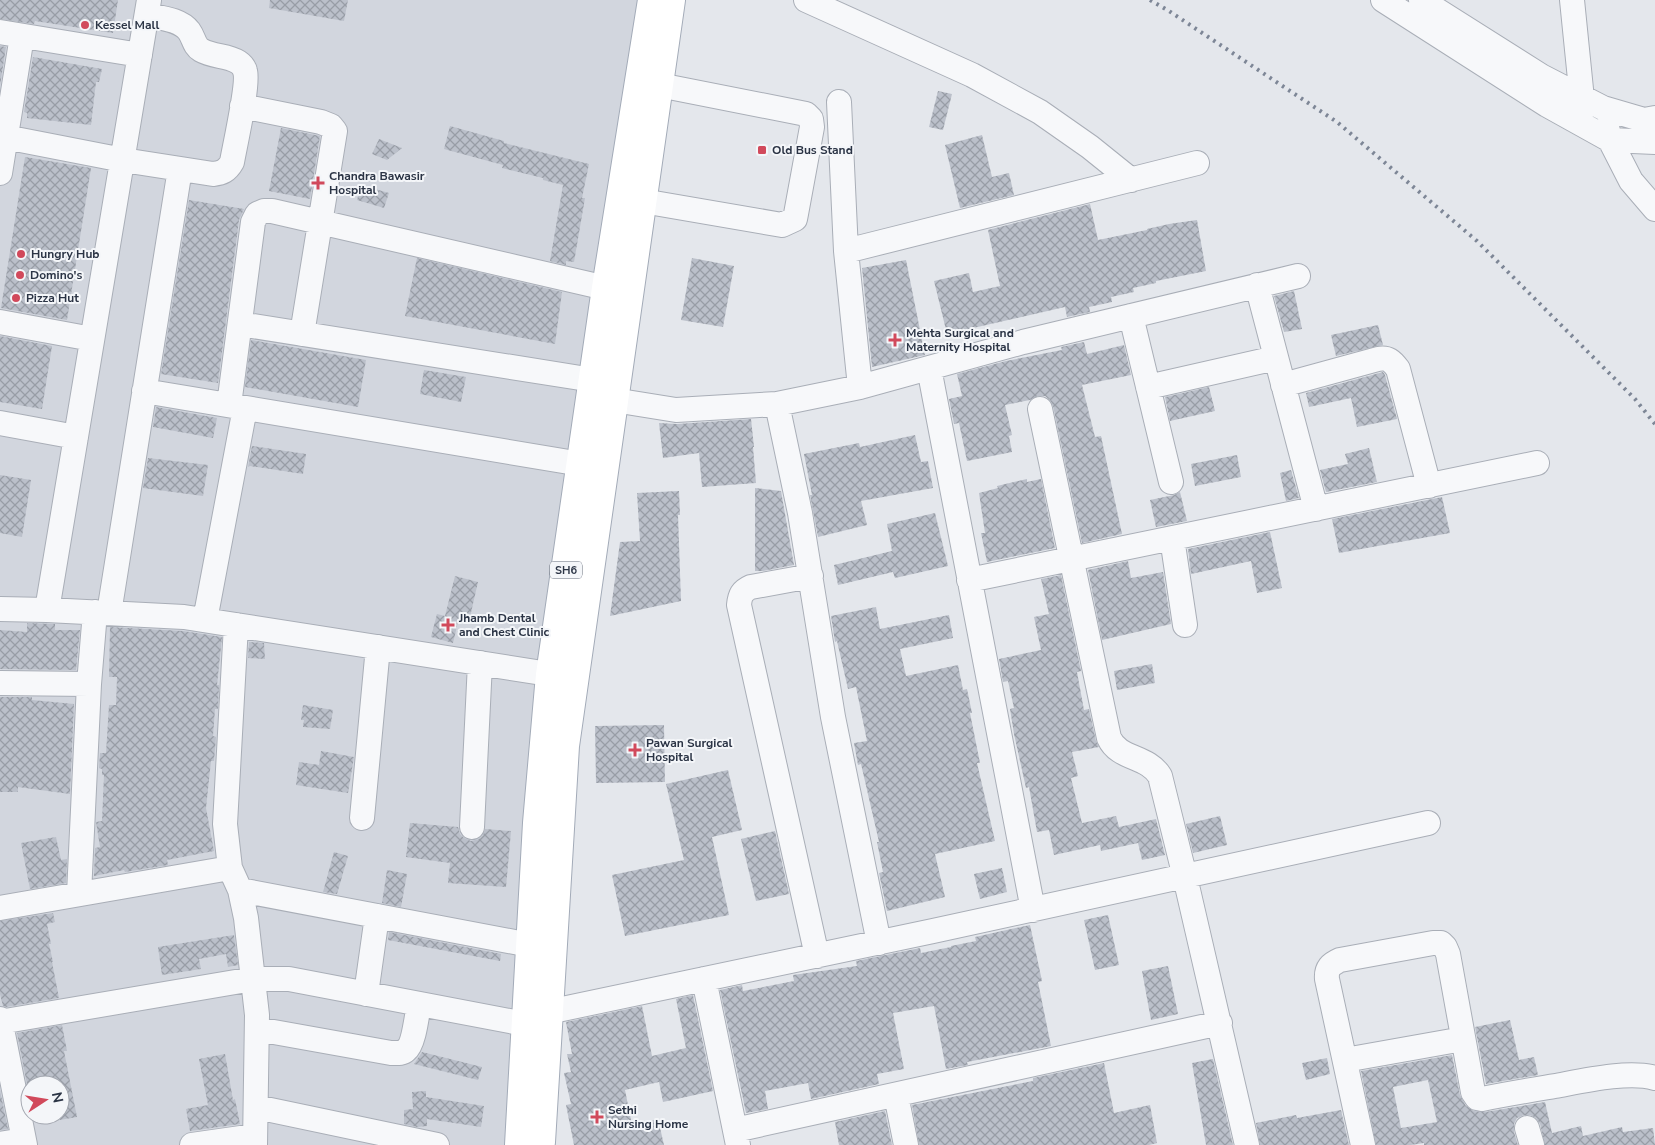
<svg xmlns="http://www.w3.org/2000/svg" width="1655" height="1145" font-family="'Nunito Sans',sans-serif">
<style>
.built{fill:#d2d6de;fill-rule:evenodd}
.building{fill:url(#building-cross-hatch);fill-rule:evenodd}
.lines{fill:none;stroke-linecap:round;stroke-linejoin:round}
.minor-casing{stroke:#a9aeb7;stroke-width:26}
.major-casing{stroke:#a3abb8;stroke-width:30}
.minor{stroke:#f7f8fa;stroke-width:24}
.major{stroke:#fff;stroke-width:28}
.rail{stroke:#7d8696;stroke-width:4;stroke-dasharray:2.5 5;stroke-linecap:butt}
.poi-dot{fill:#d1495b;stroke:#f4f6f9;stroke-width:2}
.labels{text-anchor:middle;stroke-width:4;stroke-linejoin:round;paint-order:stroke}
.shield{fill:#f4f6f9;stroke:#676e7b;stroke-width:1}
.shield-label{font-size:11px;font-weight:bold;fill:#2b3445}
.poi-label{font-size:12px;font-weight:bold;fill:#2b3445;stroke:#f4f6f9;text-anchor:start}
</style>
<defs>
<pattern id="building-cross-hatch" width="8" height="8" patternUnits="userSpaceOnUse" patternTransform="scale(1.25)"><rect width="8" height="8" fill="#bbc0ca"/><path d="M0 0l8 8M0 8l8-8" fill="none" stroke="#989da6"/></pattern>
</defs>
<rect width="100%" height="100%" fill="#e4e7ec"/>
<path class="built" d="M0 0H641L510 1145H0ZM30 1085H60V1115H30Z"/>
<path class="building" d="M0 0H118L113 33 35 21 34 24 0 19Z
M270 0H348L344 21 269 8Z
M0 46 6 47 0 86Z
M33 57 102 69 99 82H96L91 125 27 118V113L24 112Z
M938 91 952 94 943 130 929 127Z
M450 126 504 141V143L589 164 582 198H585L574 262 566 261V265L550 261 563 185 543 180V178L502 168 503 165 444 149Z
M281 128 320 136 310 199 269 191Z
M982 135 992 177 1009 173 1014 195 960 208 945 145Z
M379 139 402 148 387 160 372 154Z
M25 157 91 168 67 320 1 308Z
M361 185 389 193 384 208 357 200Z
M189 200 244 209 239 220 218 383 161 374Z
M1090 204 1098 240 1147 230V229L1169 224 1197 220 1206 271 1156 281V283L1133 288 1134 292 1111 297 1112 302 1089 307 1090 312 1067 317 1065 307 947 334 934 281 969 273 973 292 1000 286 988 230Z
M417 258 562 292 555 344 405 316Z
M692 258 734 266 723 327 681 320Z
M906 260 925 355 872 367 862 268Z
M1294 291 1302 329 1284 332 1274 296Z
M1378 325 1383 345 1336 356 1331 335Z
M0 336 52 346 42 409 0 402Z
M251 340 366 360 358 407 245 387Z
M1084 342 1087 354 1124 345 1131 375 1082 385 1095 437 1101 436 1122 534 1082 543 1053 406 1050 400 1045 396H1038L1030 400 1005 405 1012 435 1009 436 1012 452 967 461 959 423 954 424 949 399 962 396 957 374 1006 361 1062 350 1061 347Z
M424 370 466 377 461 402 420 394Z
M1383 372 1385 375 1397 419 1357 427 1351 398 1309 407 1306 393Z
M1209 387 1215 411 1170 421 1165 397Z
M156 407 217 418 213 438 153 427Z
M751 419 754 447H753L756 483 702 487 699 453 663 458 659 423 677 424Z
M915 435 921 462 928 461 933 488 861 501 867 525 818 537 810 495H812L804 454 859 443 860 447Z
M252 446 306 454 303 474 250 466 248 467Z
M1369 448 1377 482 1326 492 1320 470 1348 464 1345 454Z
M1237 455 1241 477 1195 486 1191 464Z
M148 458 208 465 203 496 143 488Z
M1291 470 1299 498 1286 501 1280 473Z
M0 475 31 480 22 537 0 533Z
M1027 479V482L1041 479 1055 548 987 562 981 533H985L979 493 998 488 997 486Z
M755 488 781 491 794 565 763 571H755Z
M679 491 680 515H678L681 601 610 616 620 542 640 541 637 493Z
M1180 492 1187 521 1156 527 1150 500 1174 495Z
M1442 497 1450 533 1339 553 1332 519Z
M935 513 948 566 895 578 893 572 838 585 834 565 892 551 887 524Z
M1270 532 1282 588 1257 593 1251 561 1191 574 1188 549Z
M1128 561 1131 578 1163 572 1171 624 1102 640 1088 570Z
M1061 575 1081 671 1077 672 1084 710 1089 709 1096 741 1099 747 1072 752 1078 776 1071 778 1082 823 1116 816 1119 827 1156 819 1165 855 1142 860 1138 843 1101 851 1100 845 1054 855 1049 830 1037 832 1029 787 1026 788 1014 734 1010 709 1014 708 1008 681 1003 682 999 659 1041 650 1034 617 1049 614 1041 579Z
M455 576 478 582 470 617 460 614 453 643 431 637 437 614 445 616Z
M876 607 880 629 949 615 953 638 900 649 906 676 958 665 963 690 967 689 972 713H970L980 763H977L995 841 935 854 945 897 887 911 879 873 883 872 877 842H879L861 764 858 765 854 743 867 741 856 687 848 689 837 641 835 642 831 616Z
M27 623 55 624V630H80L76 670 0 669V630L27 632Z
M110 627 183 631 222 637 217 685H219L218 709H215L213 736 216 737 214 761H211L206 808 214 851 167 860 168 865 125 872 124 870 94 876 95 848 100 847 96 822 102 821 104 775H102V769L99 768 100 753H106L109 705H116L117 677H109Z
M249 642 264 643 265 659 248 658Z
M1152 664 1155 683 1117 690 1114 671Z
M0 697H32V700L74 704 70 794 18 787V792H0Z
M303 705 333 710 330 729 303 727 304 720H301Z
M664 725 665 782 596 783 595 726Z
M321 751 354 757 348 793 296 785 299 762 319 765Z
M728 770 742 830 712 837 729 915 625 936 612 875 684 860 666 784Z
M1220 816 1227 845 1193 853 1186 824Z
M410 823 458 827 460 834 464 838 471 841 479 839 483 835 485 829 511 831 506 887 448 883 450 863 406 857Z
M775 831 789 894 756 901 741 839Z
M56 837 61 860 67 859 66 883 30 889 21 843Z
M334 852 348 856 337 894 323 892Z
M1002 868 1007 892 980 899 974 874Z
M387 870 407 874 401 907 382 903Z
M53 913 55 922 47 924 51 944H49L53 962H52L59 998 6 1007 3 1006 0 994V921Z
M1108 915 1119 965 1095 970 1084 920Z
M1030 925 1042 981 1038 982 1051 1046 967 1062 968 1065 946 1069 934 1006 893 1013 904 1069 877 1074 879 1084 811 1099 808 1083 765 1091 768 1109 746 1113 720 990 742 985 743 991 794 981 793 975 857 966 856 961 920 948 921 953 951 947V946L976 941 975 937Z
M389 932 501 954 500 961 388 940Z
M234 935 238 965 228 967 226 954 199 959 201 969 162 975 158 947Z
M1168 966 1178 1014 1151 1020 1142 971Z
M693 995 713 1091 663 1102 659 1082 625 1090 632 1125 658 1119 664 1145H574L566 1105 571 1104 564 1073 571 1072 567 1054H572L566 1022 642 1006 652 1056 686 1048 676 999Z
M1510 1020 1519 1060 1534 1057 1538 1075 1486 1084 1475 1027Z
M62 1025 67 1051H64L77 1117 60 1120V1085H30V1100L17 1033Z
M422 1052 482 1067 478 1080 414 1064Z
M225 1054 233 1100 235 1099 240 1124 190 1131 186 1109 208 1105 199 1059Z
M1452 1055 1460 1095 1466 1106 1474 1111 1485 1112 1545 1102 1552 1133 1581 1126 1583 1136 1622 1127 1623 1132 1653 1128 1655 1145H1545L1540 1124 1536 1118 1530 1115H1524L1517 1118 1514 1124V1132L1518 1145H1424V1143L1411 1145H1376L1361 1071ZM1428 1080 1437 1122 1401 1128 1393 1087Z
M1327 1058 1330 1074 1306 1080 1302 1063Z
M1213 1059 1233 1145H1206L1192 1063Z
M1104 1063 1114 1113 1150 1105 1157 1143 1149 1145H919L912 1105 1033 1081V1078Z
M0 1090 8 1129 0 1130Z
M426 1091V1097L484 1106 481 1127 427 1119V1126L417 1127 404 1124V1110L413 1109 412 1092Z
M1341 1110 1349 1145H1260L1256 1123 1296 1115 1297 1118Z
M885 1111 892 1145H839L835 1122Z"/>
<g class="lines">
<g class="minor-casing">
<path id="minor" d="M806 0 972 75 1040 112 1090 147 1131 180
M1383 0 1547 105 1610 140 1655 142
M1421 0 1541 76 1603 108 1644 120 1655 118
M1572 0 1583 109
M0 32 140 55
M839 102 846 251 860 387
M242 106 321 122 331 126 335 131 302 334
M1607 127 1610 140 1631 181 1655 209
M0 136 123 160 213 174C222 173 227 171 232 162 235 145 249 83 245 71 244 67 241 64 238 62 227 55 213 57 201 50 194 46 194 38 189 31 180 19 160 18 147 15
M0 173 22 36
M625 198 782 225 795 219 796 214 812 127 811 119 806 114 659 85
M846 251 1197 163
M1257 285 1316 509
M1131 316 1171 482
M0 322 92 339
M240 324 593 380
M929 368 1033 910
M1283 385 1378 359C1388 357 1392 361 1398 369L1429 486
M1148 387 1276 358
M144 391 581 464
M595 397 676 410 777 404 860 387 1023 342 1298 276
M777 404 800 513 833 717 879 943
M229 405 253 222 257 214 264 211H272L606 288
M1040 409 1109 738C1119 760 1147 755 1160 776L1185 877 1247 1145
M0 423 76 437
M1172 538 1185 625
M811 576 751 587C742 591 740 595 739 605L817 956
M969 580 1537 463
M0 609 47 610 184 617 568 677
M47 610 149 0
M109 613 180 169
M205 620 245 408
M236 625 225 824 230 868 240 890 246 918 257 1015 255 1145
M0 683 89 684
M362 818 378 647
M472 827 480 663
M240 890 530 945
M79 894 89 684 95 612
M0 908 230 868
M704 979 738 1145
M366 994 377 916
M548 1012 933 931 1428 823
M0 1019 25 1145
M0 1022 253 979H289L525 1024
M257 1029 391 1053C396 1053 402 1054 406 1050 414 1044 417 1014 419 1004
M1345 1060 1463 1039
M896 1095 906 1145
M256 1107 437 1145
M1527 1128 1532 1145
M735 1130 1220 1023
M0 1144 24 1140
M192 1145 255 1136
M1363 1145 1327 979C1326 968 1331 964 1340 960L1433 943H1441L1445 947 1448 954 1473 1092 1477 1098 1482 1099C1506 1094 1531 1090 1555 1086 1582 1081 1629 1070 1655 1078"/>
</g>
<g class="major-casing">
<path id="major" d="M541 1142 565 746 671 0
M519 1145 537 823 550 675 606 288 652 0"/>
</g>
<use href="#minor" class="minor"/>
<use href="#major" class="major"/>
<path class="rail" d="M1150 0 1169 11 1337 122 1477 241 1635 399 1655 424"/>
</g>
<g class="poi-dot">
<circle cx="85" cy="25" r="5"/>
<rect x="757" y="145" width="10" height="10" rx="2.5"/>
<path d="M315.5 175.5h5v5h5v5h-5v5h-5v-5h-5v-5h5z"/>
<circle cx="21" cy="254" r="5"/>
<circle cx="20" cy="275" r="5"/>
<circle cx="16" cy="298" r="5"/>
<path d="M892.5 332.5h5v5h5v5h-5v5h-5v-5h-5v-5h5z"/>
<path d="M445.5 617.5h5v5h5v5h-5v5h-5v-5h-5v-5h5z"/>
<path d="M632.5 742.5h5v5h5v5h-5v5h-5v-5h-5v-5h5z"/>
<path d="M594.5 1109.5h5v5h5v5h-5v5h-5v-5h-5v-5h5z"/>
</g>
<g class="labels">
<rect class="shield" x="550" y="561.5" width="32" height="17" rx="4"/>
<g class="shield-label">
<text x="566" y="574">SH6</text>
</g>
<g class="poi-label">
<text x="95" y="29">Kessel Mall</text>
<text x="772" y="154">Old Bus Stand</text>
<text x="329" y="180">Chandra Bawasir<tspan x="329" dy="14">Hospital</tspan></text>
<text x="31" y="258">Hungry Hub</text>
<text x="30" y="279">Domino's</text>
<text x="26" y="302">Pizza Hut</text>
<text x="906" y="337">Mehta Surgical and<tspan x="906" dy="14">Maternity Hospital</tspan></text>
<text x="459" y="622">Jhamb Dental<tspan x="459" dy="14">and Chest Clinic</tspan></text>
<text x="646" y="747">Pawan Surgical<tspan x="646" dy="14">Hospital</tspan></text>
<text x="608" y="1114">Sethi<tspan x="608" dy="14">Nursing Home</tspan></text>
</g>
</g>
<g transform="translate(45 1100) rotate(78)"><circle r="24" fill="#f4f6f9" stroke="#a4a8b1"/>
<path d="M0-4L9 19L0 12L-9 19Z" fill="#d1495b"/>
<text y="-8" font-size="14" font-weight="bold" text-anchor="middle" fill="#2b3445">N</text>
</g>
</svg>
